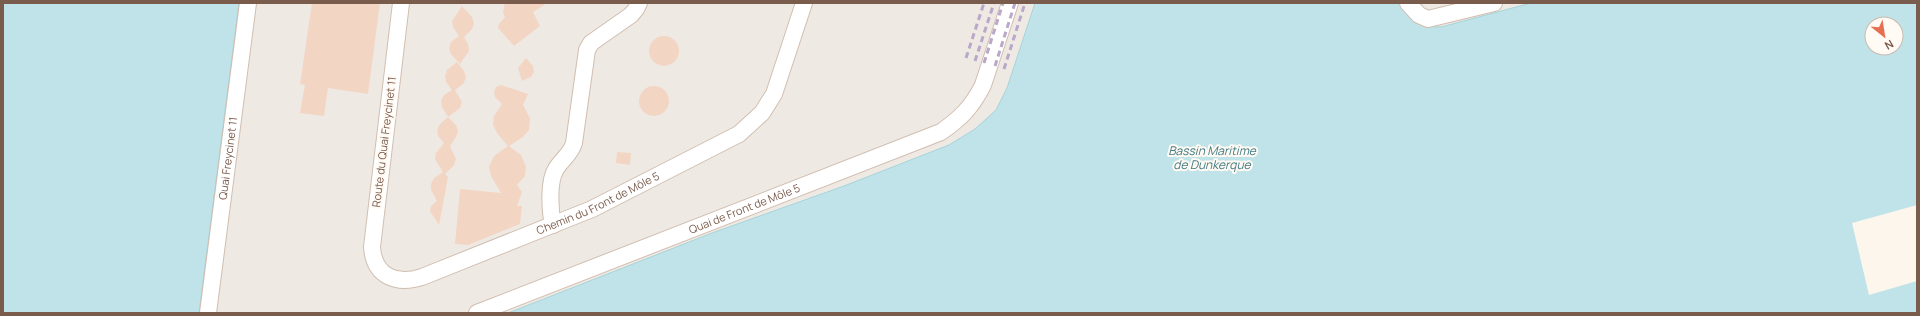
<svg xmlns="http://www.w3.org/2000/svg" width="1920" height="316" font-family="Manrope,sans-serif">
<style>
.industrial{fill:#efe9e4}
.water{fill:#bfe3e8;stroke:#a5d3da;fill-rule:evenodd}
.pier{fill:#fdf6ec}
.building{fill:#f3d5c3}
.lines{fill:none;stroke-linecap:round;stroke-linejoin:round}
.minor-casing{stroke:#d1beb0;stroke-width:18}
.minor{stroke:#fff;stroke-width:16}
.rail{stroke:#b9a8c9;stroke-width:3;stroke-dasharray:6 4;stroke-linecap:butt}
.labels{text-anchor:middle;stroke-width:4;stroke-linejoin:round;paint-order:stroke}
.street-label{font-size:11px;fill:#7a5c4d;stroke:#fffaf3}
.water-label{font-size:12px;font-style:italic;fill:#437c86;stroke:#fffaf3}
</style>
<rect width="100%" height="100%" fill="#fdf6ec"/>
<path class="industrial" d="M239 3H1035L1007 88 996 110 975 129 949 145 844 186 712 233 508 313H199Z
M1400 3H1531L1441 27H1433L1424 25 1409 17Z"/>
<path class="water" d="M3 3H239L199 313H3Z
M1035 3H1400C1409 20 1422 27 1441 27L1531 3H1917V313H508L712 233 844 186 949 145 975 129 996 110 1007 88ZM1872 24H1896V48H1872Z"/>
<path class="pier" d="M1917 205V281L1869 295 1852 223Z"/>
<path class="building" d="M312 3H380L368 94 328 88 324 116 300 113 305 85 300 84Z
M505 3H547L533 12 540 26 514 46 498 28 499 24 505 17 503 12Z
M462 6 472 17 474 23 472 29 464 37 468 44 469 51 460 64 451 54 449 48 451 42 459 36 453 27 452 21Z
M649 51a15 15 0 1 1 30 0a15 15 0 1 1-30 0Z
M526 58 533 66 534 72 531 77 522 81 518 68Z
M457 62 464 71 466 78 463 84 455 90 462 102 460 108 448 117 442 107 441 101 444 95 452 90 446 82 445 76 447 70Z
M501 85 528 94 523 105 530 118 529 130 523 137 509 146 521 155 526 167 525 176 517 185 522 192 517 206H522L520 224 468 245 455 244 460 189 501 193 491 176 489 167 494 156 508 146 497 133 493 125 494 116 502 104 495 97 494 92 496 87Z
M639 101a15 15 0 1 1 30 0a15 15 0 1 1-30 0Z
M448 117 456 125 458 131 456 137 450 146 456 159 454 165 445 174 448 177 439 225 430 211 431 206 437 201 431 190V184L434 178 443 172 435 159 436 153 444 143 438 136 437 130 440 124Z
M617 152 631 153 630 165 616 163Z"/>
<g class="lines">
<g class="minor-casing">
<g id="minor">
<path id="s1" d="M401 3 372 247C374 277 397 285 422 277L592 209 739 134 762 113 774 94 804 3"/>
<path d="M1408 3 1419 15 1428 19 1494 3"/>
<path d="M553 225C550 211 548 181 556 169 562 159 571 154 574 143L587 50 591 43 631 15 636 9 639 3"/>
<path id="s2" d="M208 313 248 3"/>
<path id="s3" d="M477 313 941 132C961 118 972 107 983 85L1010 3"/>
</g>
</g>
<use href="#minor" class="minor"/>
<path class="rail" d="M966 58 984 3
M975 61 994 3
M984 63 1003 3
M995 66 1015 3
M1004 69 1025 3"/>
</g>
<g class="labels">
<g class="street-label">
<text transform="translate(384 142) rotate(-83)" y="4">Route du Quai Freycinet 11</text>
<text dy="4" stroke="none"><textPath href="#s2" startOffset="156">Quai Freycinet 11</textPath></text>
<text dy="4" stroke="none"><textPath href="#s1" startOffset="506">Chemin du Front de Môle 5</textPath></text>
<text dy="4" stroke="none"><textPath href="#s3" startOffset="287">Quai de Front de Môle 5</textPath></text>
</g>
<g class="water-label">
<text x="1212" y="155">Bassin Maritime<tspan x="1212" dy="14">de Dunkerque</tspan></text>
</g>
</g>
<rect width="1920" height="316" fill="none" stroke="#7a5c4d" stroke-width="8"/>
<g transform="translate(1884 36) rotate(150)"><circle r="19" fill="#fffaf3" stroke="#cabbb1"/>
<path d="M0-3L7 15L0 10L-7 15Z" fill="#e76f51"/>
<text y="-6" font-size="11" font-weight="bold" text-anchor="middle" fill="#7a5c4d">N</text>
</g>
</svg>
